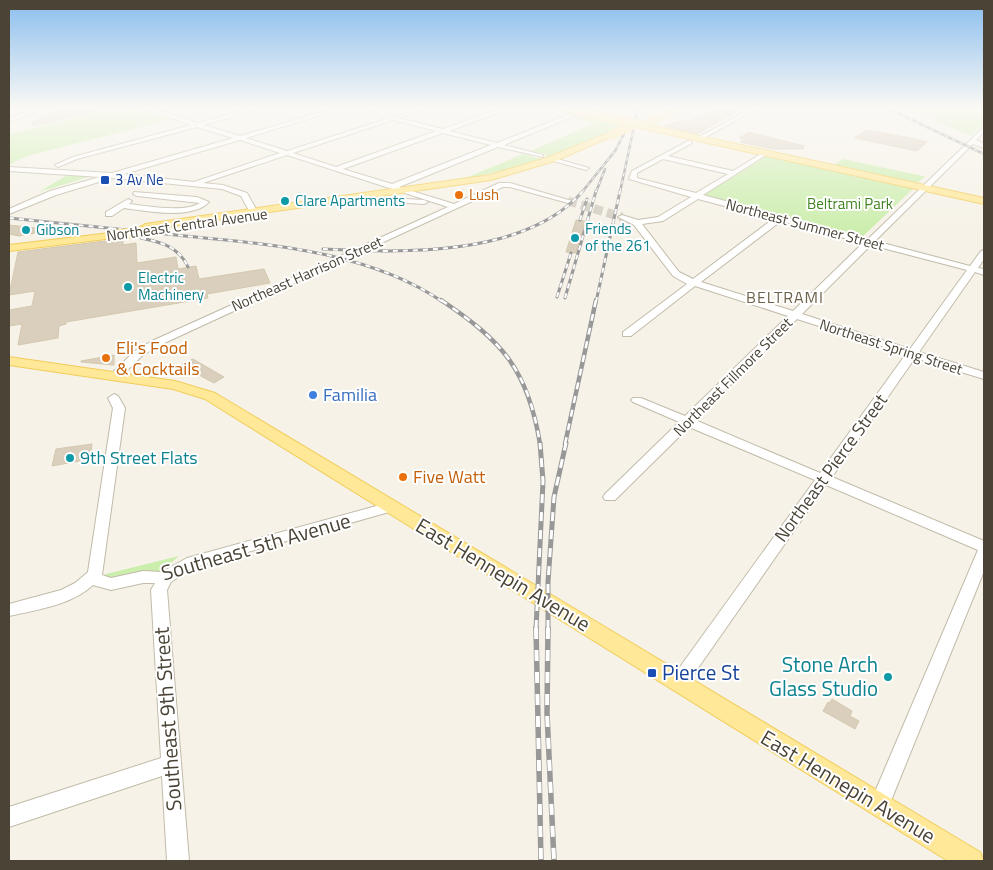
<svg xmlns="http://www.w3.org/2000/svg" width="993" height="870" font-family="'Titillium Web',sans-serif">
<style>
.green{fill:#cceead}
.building{fill:#d9cfbc;stroke:#d4c8ae}
.lines{fill:none;stroke-linecap:round;stroke-linejoin:round}
.minor-tunnel{stroke:#d4cfc4;stroke-width:9;stroke-dasharray:9 4.5;stroke-linecap:butt}
.minor-casing{stroke:#c2bba9;stroke-width:2}
.major-casing{stroke:#f1cd5b;stroke-width:2}
.minor{fill:#fff;fill-rule:evenodd}
.major{fill:#ffe898;fill-rule:evenodd}
.rail-far4-casing{stroke:#989898;stroke-width:2.5}
.rail-far3-casing{stroke:#989898;stroke-width:3}
.rail-far2-casing{stroke:#989898;stroke-width:4.5}
.rail-far1-casing{stroke:#989898;stroke-width:5}
.rail-casing{stroke:#989898;stroke-width:5.5}
.rail-far4{stroke:#fff;stroke-width:1;stroke-dasharray:4;stroke-linecap:butt}
.rail-far3{stroke:#fff;stroke-width:2;stroke-dasharray:5;stroke-linecap:butt}
.rail-far2{stroke:#fff;stroke-width:2.5;stroke-dasharray:7;stroke-linecap:butt}
.rail-far1{stroke:#fff;stroke-width:3;stroke-dasharray:9;stroke-linecap:butt}
.rail{stroke:#fff;stroke-width:4;stroke-dasharray:11;stroke-linecap:butt}
.major-bridge-far1-casing{stroke:#f1cd5b;stroke-width:9;stroke-linecap:butt}
.major-bridge-casing{stroke:#f1cd5b;stroke-width:11;stroke-linecap:butt}
.major-bridge-far1{stroke:#ffe898;stroke-width:8}
.major-bridge{stroke:#ffe898;stroke-width:10}
.transit-dot{fill:#1a4fb4;stroke:#fff;stroke-width:2}
.food-dot{fill:#e8710a;stroke:#fff;stroke-width:2}
.culture-dot{fill:#0f9aa8;stroke:#fff;stroke-width:2}
.shop-dot{fill:#3f7fe0;stroke:#fff;stroke-width:2}
.labels{text-anchor:middle;stroke-width:4;stroke-linejoin:round;paint-order:stroke}
.far-transit-label{font-size:15px;fill:#164399;stroke:#fff;text-anchor:start}
.far-food-label{font-size:15px;fill:#c56008;stroke:#fff;text-anchor:start}
.far-culture-label{font-size:15px;fill:#0d838f;stroke:#fff;text-anchor:start}
.far-park-label{font-size:15px;fill:#408321;stroke:#fff}
.far-street-label{font-size:15px;fill:#4a4336;stroke:#fff}
.far-neighbourhood-label{font-size:16px;letter-spacing:1px;fill:#6e624b;stroke:#fff}
.food-label{font-size:18px;fill:#c56008;stroke:#fff;text-anchor:start}
.shop-label{font-size:18px;fill:#366cbe;stroke:#fff;text-anchor:start}
.culture-label{font-size:18px;fill:#0d838f;stroke:#fff;text-anchor:start}
.street-label{font-size:18px;fill:#4a4336;stroke:#fff}
.near-street-label{font-size:21px;fill:#4a4336;stroke:#fff}
.near-culture-label{font-size:21px;fill:#0d838f;stroke:#fff;text-anchor:end}
.near-transit-label{font-size:21px;fill:#164399;stroke:#fff;text-anchor:start}
</style>
<rect width="100%" height="100%" fill="#f6f2e8"/>
<path class="green" d="M128 108H136L172 119 27 156 9 165V134L108 109 113 111Z
M904 108H984V124L971 136Z
M574 115 620 125 619 128 533 163 461 180 523 154 537 158 547 157 545 154 531 151 594 123 568 117Z
M767 156 914 188 861 238 702 196Z
M843 159 923 176H926L917 183 834 165Z
M69 174 95 175 39 192Z
M179 556 159 573 113 581 104 577 106 574Z"/>
<path class="building" d="M64 108H97V111L33 126 32 122Z
M717 108H743L697 134 664 126 682 120 690 121Z
M867 130 916 139 927 142 917 151 854 138Z
M749 132 804 146 803 149H772L740 142 746 139 739 138Z
M576 220 585 221 576 253 566 252Z
M9 225 45 229V231L19 236 9 234Z
M105 241 110 243 123 241V245L136 243 137 263 176 257 178 269 196 266 199 279 264 269 270 283 207 294 208 298 66 322V324L59 326 58 338 18 345 22 324 9 326V310L32 306 35 291 9 295 18 252Z
M114 355V365L81 362V361Z
M193 359 224 377 214 383 180 365Z
M92 444 91 454 86 455 85 460 52 466 56 449Z
M832 699 852 711 850 716 859 721 855 729 823 711 828 702 830 703Z"/>
<g class="lines">
<path class="minor-tunnel" d="M568 201 622 217"/>
<g class="minor-casing">
<path id="minor" d="M35 108H43L9 123V119Z
M142 108H151L198 123 253 108H262L204 125 240 136 336 108H345L246 138 287 151 387 119 349 108C364 108 379 117 393 117 405 116 415 108 428 108L399 118 443 129 503 108H511L449 131 497 143 565 116 533 108H543L574 116 504 145 543 155V157L498 147 399 187 454 204 499 183H510L572 201 568 203 510 187H503L160 345 143 355 119 378H111L109 376 111 374 135 351 152 341 448 207 287 155 203 183 223 185 247 193 260 216 256 218 252 216 241 196 222 189 112 178 56 195 9 214V209L50 191 100 177 9 171V167L112 173 233 138 197 127 77 159 58 167 55 165 73 157 191 125ZM393 120 436 131 336 167 293 153ZM443 133 491 145 392 184 343 169ZM240 140 280 153 194 182 124 174Z
M752 108H759L702 139 697 138Z
M984 127V132L976 140 984 144V148L973 144 875 241 970 266 981 251 984 250V259L978 268 984 269V275L975 272 919 352 984 372V379L915 358 832 477 984 541V571L886 813 879 816 872 813 869 806 978 550 826 485 684 688 678 691 672 688 669 683 672 678 815 480 689 427 615 500H605L603 497 605 494 679 422 633 402 631 400 633 398H641L685 416 788 316 695 286 631 336H623V332L687 284 673 276 634 225 618 217 622 215 638 220 658 217 691 197 629 179 632 171 690 140 692 143 668 156 733 171 764 152 769 153 703 195 868 239ZM663 159 728 174 696 193 637 178V173ZM698 199 773 219 693 279 679 272 642 224 663 221ZM781 221 863 243 793 311 701 282ZM871 245 967 270 910 349 802 314ZM797 319 906 354 820 473 695 420Z
M550 158H554L589 168 586 170 550 160Z
M134 192 197 197 209 202C192 220 146 211 124 208L112 216H106V212L128 199 132 201 129 204C147 206 185 213 200 203L137 196 133 194Z
M371 197 424 200 428 202 424 204 374 201H371Z
M114 394 118 396 125 408 102 575 111 578 143 571 162 572 187 558 391 502 396 504 398 507 396 510 192 568 171 582 167 590 189 861H167L162 776 9 827V807L161 758 151 590 155 583H143L111 590 93 585C72 605 36 610 9 616V604L61 590 75 583 88 572 113 408 108 398Z"/>
</g>
<g class="major-casing">
<path id="major" d="M550 108H561L595 117 591 119Z
M675 108H683L649 125 984 198V204L640 128 632 124 641 123Z
M608 133 615 135 555 161 491 180 145 230 140 227 145 224 490 175 549 157Z
M110 233 114 234V238L9 251V245Z
M9 357 175 381 215 393 980 852 984 861H948L205 399 173 389 9 365Z"/>
</g>
<use href="#minor" class="minor"/>
<use href="#major" class="major"/>
<g class="rail-far4-casing">
<path id="rail-far4" d="M887 108 984 154
M582 192 615 151 628 126
M596 192 605 169
M620 192 638 108"/>
</g>
<g class="rail-far3-casing">
<path id="rail-far3" d="M9 218C65 224 120 229 176 235 265 244 367 250 443 302
M580 220 587 199
M141 238C161 242 179 247 188 267
M323 249C402 253 526 257 583 191
M557 297 571 253
M565 298 596 191
M596 302 620 191"/>
</g>
<g class="rail-far2-casing">
<path id="rail-far2" d="M441 300C502 341 528 369 540 444
M565 444 596 300"/>
</g>
<g class="rail-far1-casing">
<path id="rail-far1" d="M536 629 543 481 540 443
M548 629V582L554 497 566 443"/>
</g>
<g class="rail-casing">
<path id="rail" d="M536 628 541 861
M548 628 547 713 554 861"/>
</g>
<use href="#rail-far4" class="rail-far4"/>
<use href="#rail-far3" class="rail-far3"/>
<use href="#rail-far2" class="rail-far2"/>
<use href="#rail-far1" class="rail-far1"/>
<use href="#rail" class="rail"/>
<g class="major-bridge-far1-casing">
<path id="major-bridge-far1" d="M574 110 636 124
M611 135 636 124"/>
</g>
<g class="major-bridge-casing">
<path id="major-bridge" d="M110 236 163 229"/>
</g>
<use href="#major-bridge-far1" class="major-bridge-far1"/>
<use href="#major-bridge" class="major-bridge"/>
</g>
<linearGradient id="sky" x2="0" y2="1"><stop stop-color="#8abeee"/><stop offset="0.47" stop-color="#fbf9f5"/><stop offset="1" stop-color="#fbf9f5" stop-opacity="0"/></linearGradient>
<rect width="993" height="230" fill="url(#sky)"/>
<g class="transit-dot">
<rect x="100" y="175" width="10" height="10" rx="2.5"/>
<rect x="647" y="668" width="10" height="10" rx="2.5"/>
</g>
<g class="food-dot">
<circle cx="459" cy="195" r="5"/>
<circle cx="106" cy="358" r="5"/>
<circle cx="403" cy="477" r="5"/>
</g>
<g class="culture-dot">
<circle cx="285" cy="201" r="5"/>
<circle cx="26" cy="230" r="5"/>
<circle cx="575" cy="238" r="5"/>
<circle cx="128" cy="287" r="5"/>
<circle cx="70" cy="458" r="5"/>
<circle cx="888" cy="677" r="5"/>
</g>
<circle class="shop-dot" cx="313" cy="395" r="5"/>
<g class="labels">
<g class="far-transit-label">
<text x="115" y="185">3 Av Ne</text>
</g>
<g class="far-food-label">
<text x="469" y="200">Lush</text>
</g>
<g class="far-culture-label">
<text x="295" y="206">Clare Apartments</text>
<text x="585" y="234">Friends<tspan x="585" dy="17">of the 261</tspan></text>
<text x="36" y="235">Gibson</text>
<text x="138" y="283">Electric<tspan x="138" dy="17">Machinery</tspan></text>
</g>
<g class="far-park-label">
<text x="850" y="209">Beltrami Park</text>
</g>
<g class="far-street-label">
<text transform="translate(187 225) rotate(-8)" y="5">Northeast Central Avenue</text>
<text transform="translate(805 225) rotate(15)" y="5">Northeast Summer Street</text>
<text transform="translate(307 274) rotate(-24)" y="5">Northeast Harrison Street</text>
<text transform="translate(891 347) rotate(18)" y="5">Northeast Spring Street</text>
<text transform="translate(733 377) rotate(-45)" y="5">Northeast Fillmore Street</text>
</g>
<g class="far-neighbourhood-label">
<text x="785" y="303">BELTRAMI</text>
</g>
<g class="food-label">
<text x="116" y="354">Eli's Food<tspan x="116" dy="21">&amp; Cocktails</tspan></text>
<text x="413" y="483">Five Watt</text>
</g>
<g class="shop-label">
<text x="323" y="401">Familia</text>
</g>
<g class="culture-label">
<text x="80" y="464">9th Street Flats</text>
</g>
<g class="street-label">
<text transform="translate(831 468) rotate(-54)" y="6">Northeast Pierce Street</text>
</g>
<g class="near-street-label">
<text transform="translate(256 547) rotate(-16)" y="7">Southeast 5th Avenue</text>
<text transform="translate(503 575) rotate(31)" y="7">East Hennepin Avenue</text>
<text transform="translate(168 719) rotate(-94)" y="7">Southeast 9th Street</text>
<text transform="translate(848 787) rotate(31)" y="7">East Hennepin Avenue</text>
</g>
<g class="near-culture-label">
<text x="878" y="672">Stone Arch<tspan x="878" dy="24">Glass Studio</tspan></text>
</g>
<g class="near-transit-label">
<text x="662" y="680">Pierce St</text>
</g>
</g>
<rect width="993" height="870" fill="none" stroke="#4a4336" stroke-width="20"/>
</svg>
